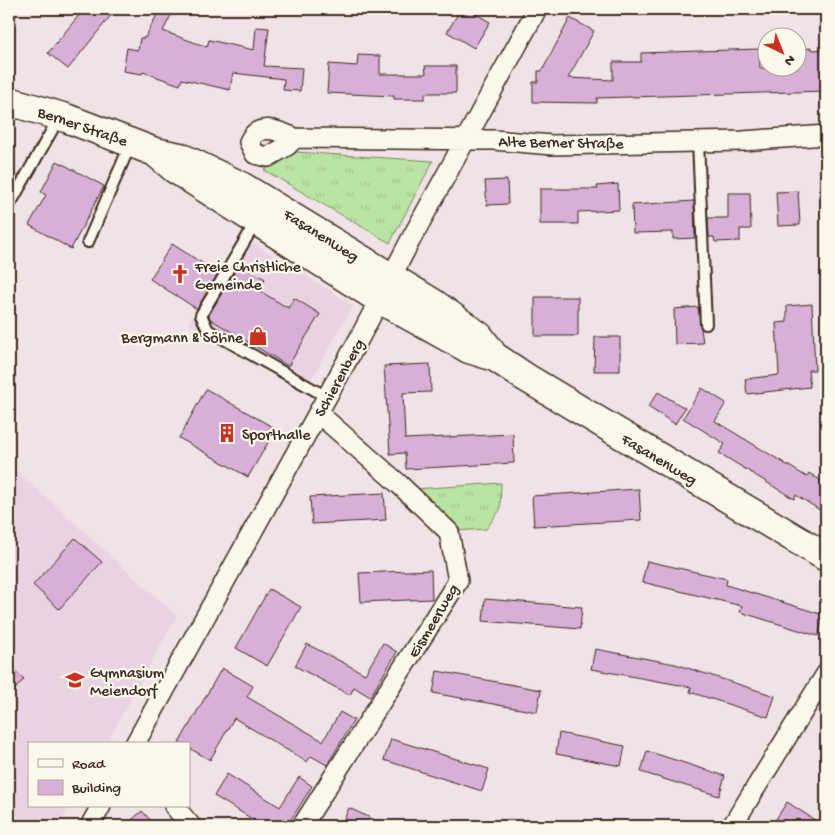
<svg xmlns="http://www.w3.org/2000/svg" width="835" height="835" font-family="'Gochi Hand',sans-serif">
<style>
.built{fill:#e9d3e2}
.grass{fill:url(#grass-tufts);stroke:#7a8760}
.building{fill:#d8b0d7;stroke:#3b2a1e}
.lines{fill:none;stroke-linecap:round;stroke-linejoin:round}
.lane-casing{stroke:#3b2a1e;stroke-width:14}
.street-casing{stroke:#3b2a1e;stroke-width:22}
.secondary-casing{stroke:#3b2a1e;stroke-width:31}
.lane{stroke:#fbf7ec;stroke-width:10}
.street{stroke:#fbf7ec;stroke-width:19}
.secondary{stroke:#fbf7ec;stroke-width:28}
.labels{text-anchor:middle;stroke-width:4.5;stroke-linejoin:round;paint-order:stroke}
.street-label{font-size:16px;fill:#3b2a1e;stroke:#fbf7ec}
.poi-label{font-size:16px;fill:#3b2a1e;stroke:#fbf7ec;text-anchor:start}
</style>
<defs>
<pattern id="grass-tufts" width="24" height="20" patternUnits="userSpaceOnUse" patternTransform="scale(1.25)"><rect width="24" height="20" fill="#b9e4a2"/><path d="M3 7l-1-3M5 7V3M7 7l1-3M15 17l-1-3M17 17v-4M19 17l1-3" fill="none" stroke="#a0c48b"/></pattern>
</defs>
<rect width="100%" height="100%" fill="#f0e2e6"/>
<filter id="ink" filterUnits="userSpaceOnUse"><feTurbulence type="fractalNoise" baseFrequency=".02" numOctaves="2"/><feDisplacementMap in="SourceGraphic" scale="10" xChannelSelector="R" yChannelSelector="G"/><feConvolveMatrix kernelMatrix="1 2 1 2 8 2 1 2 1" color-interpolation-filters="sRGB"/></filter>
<g filter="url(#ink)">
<path class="built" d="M240 235 353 305 304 393 188 323Z
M9 464 177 616 106 744H29V806H70L59 826H9Z"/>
<path class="grass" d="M295 152 433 161 390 243 264 170Z
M501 483 500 510 486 529 455 531 415 489Z"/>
<path class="building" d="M84 9H116L68 69 48 53Z
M160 9H174L163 31 207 47 209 40 254 50 256 27 269 28 264 66 302 68 300 91 283 90 284 79 233 73 230 90 182 79 180 85 143 72 142 74 123 71 127 48 138 50 140 38H145Z
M461 9H467L490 22 474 48 447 32Z
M570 18 594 31 568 78 613 80V62H641V53L759 49 760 68H798V49L812 48V50L826 49V91L597 98V103L533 102V82H538V71H542Z
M358 55 380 56V74H426L425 66H456V93H425V99H394V96L327 93 329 64 357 66Z
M57 161 104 186 71 249 29 225 46 195 41 192Z
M507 180 508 204 487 205 485 181Z
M618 184 619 210 578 212V224H540V189H598L597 186Z
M798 191 800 225 778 226 776 192Z
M728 193H750L751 229H740V241L715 242 714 237H709L708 218H728Z
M694 201 695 238 673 239V232L633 233 632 205Z
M172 244 218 273 197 309 150 279Z
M239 264 265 279 258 290 288 308 294 298 320 314 288 366 210 319 209 315Z
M535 297H578V336H535Z
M812 304 815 370H808L810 387 747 394 745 379 779 375 776 323 787 322V306Z
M698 307 703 343 675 344 674 309Z
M595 337H620V371H594Z
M430 364 431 392 403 393 405 439 513 434 514 463 406 469 405 453 390 454 384 366Z
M702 388 726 403 715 421 807 477 809 473 826 484V514L796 495 794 499 719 453 725 444 683 418Z
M206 389 276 429 248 477 179 438Z
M658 392 685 408 675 424 648 407Z
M639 489 641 520 534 526 532 496Z
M384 493 386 520 312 524 310 497Z
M75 538 102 562 59 609 33 585Z
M647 561 727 579 726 585 824 615 818 636 740 612 742 606 642 582Z
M431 570 432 599 361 602 359 573Z
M269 589 301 607 267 666 236 648Z
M485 599 582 607 580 629 483 621Z
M383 643 397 652 370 697 354 687 350 695 295 666 307 644 365 674Z
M595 649 675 664 775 696 768 717 690 692 691 687 591 669Z
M9 665 24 679 9 696Z
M222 668 253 686 247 697 323 741 340 712 354 720 327 765 311 756 307 762 234 718 210 760 189 748V744L179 743Z
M437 671 541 690 537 712 433 693Z
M559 733 625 746 621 766 556 754Z
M391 739 489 769 482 791 384 760Z
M647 751 725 776 719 796 641 772Z
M227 774 280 807 299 777 312 786 287 826H264L214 796Z
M787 802 824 826H787L776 819Z
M349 808 388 826H341Z
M142 811 156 826H125Z"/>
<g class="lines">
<g class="lane-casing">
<path id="lane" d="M698 142 706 324
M9 206 60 116
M256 222 201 315 208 330 327 397
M88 242 131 143"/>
</g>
<g class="street-casing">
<path id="street" d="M295 138 287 146 268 157 255 154 249 142C258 121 279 131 295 138L494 140 552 145 743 141 826 135
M135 744 360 337 410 241 537 9
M174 806 191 826
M90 826 101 806
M302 826 458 581 449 532 400 485 318 413
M732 826 826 674"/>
</g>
<g class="secondary-casing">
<path id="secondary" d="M9 101 66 118 155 152 180 157 241 186 433 303 479 336 491 352
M155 152 175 169 379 299 469 349 495 357 525 377 826 557"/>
</g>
<use href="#lane" class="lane"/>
<use href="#street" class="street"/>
<use href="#secondary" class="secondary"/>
</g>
</g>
<defs>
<g id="church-bare" transform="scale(1.5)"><path d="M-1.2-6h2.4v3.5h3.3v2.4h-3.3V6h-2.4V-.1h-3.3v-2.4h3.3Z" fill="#c8321e" stroke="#fbf7ec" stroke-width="2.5" paint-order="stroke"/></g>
<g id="shop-bare" transform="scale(1.5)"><path d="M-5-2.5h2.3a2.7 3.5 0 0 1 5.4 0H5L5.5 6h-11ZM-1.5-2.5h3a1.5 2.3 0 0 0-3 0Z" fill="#c8321e" stroke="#fbf7ec" stroke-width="2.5" paint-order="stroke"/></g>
<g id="building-bare" transform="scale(1.5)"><path d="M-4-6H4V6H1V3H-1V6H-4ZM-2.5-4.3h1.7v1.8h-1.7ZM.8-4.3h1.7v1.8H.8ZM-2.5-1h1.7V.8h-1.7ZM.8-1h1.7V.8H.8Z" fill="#c8321e" stroke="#fbf7ec" stroke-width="2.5" paint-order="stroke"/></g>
<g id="school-bare" transform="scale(1.5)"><path d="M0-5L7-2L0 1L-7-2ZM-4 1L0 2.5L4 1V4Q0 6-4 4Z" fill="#c8321e" stroke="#fbf7ec" stroke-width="2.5" paint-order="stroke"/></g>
</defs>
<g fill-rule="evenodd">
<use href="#church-bare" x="180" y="274"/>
<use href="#shop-bare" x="258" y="336"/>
<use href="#building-bare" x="227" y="433"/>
<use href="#school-bare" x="75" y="680"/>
</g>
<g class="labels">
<g class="street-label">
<text transform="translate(83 125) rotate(19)" y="6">Berner Straße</text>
<text transform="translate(561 141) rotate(1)" y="6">Alte Berner Straße</text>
<text transform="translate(322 234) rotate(32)" y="6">Fasanenweg</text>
<text transform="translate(338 377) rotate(-61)" y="6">Schierenberg</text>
<text transform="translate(660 458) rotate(31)" y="6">Fasanenweg</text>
<text transform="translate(432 620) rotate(-59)" y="6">Eismeerweg</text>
</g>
<g class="poi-label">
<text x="195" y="271">Freie Christliche<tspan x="195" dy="18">Gemeinde</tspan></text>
<text x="243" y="342" text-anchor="end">Bergmann &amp; Söhne</text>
<text x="242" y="439">Sporthalle</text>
<text x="90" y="677">Gymnasium<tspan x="90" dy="18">Meiendorf</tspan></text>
</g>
</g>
<rect width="835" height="835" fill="none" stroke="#fbf7ec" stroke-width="30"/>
<rect x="15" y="15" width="805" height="805" fill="none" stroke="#3b2a1e" stroke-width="2" filter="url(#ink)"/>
<rect x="28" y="742" width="162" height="65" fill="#fbf7ec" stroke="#aea59a"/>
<rect x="38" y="759" width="25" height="8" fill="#fbf7ec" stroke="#aea59a"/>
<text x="72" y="768" font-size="15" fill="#3b2a1e">Road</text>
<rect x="38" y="780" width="25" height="15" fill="#d8b0d7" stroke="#aea59a"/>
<text x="72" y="792" font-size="15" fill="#3b2a1e">Building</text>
<g transform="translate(782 52) rotate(137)"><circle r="24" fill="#fbf7ec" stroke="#aea59a"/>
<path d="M0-4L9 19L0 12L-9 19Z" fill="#c8321e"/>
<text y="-8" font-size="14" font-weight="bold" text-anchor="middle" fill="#3b2a1e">N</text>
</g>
</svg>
